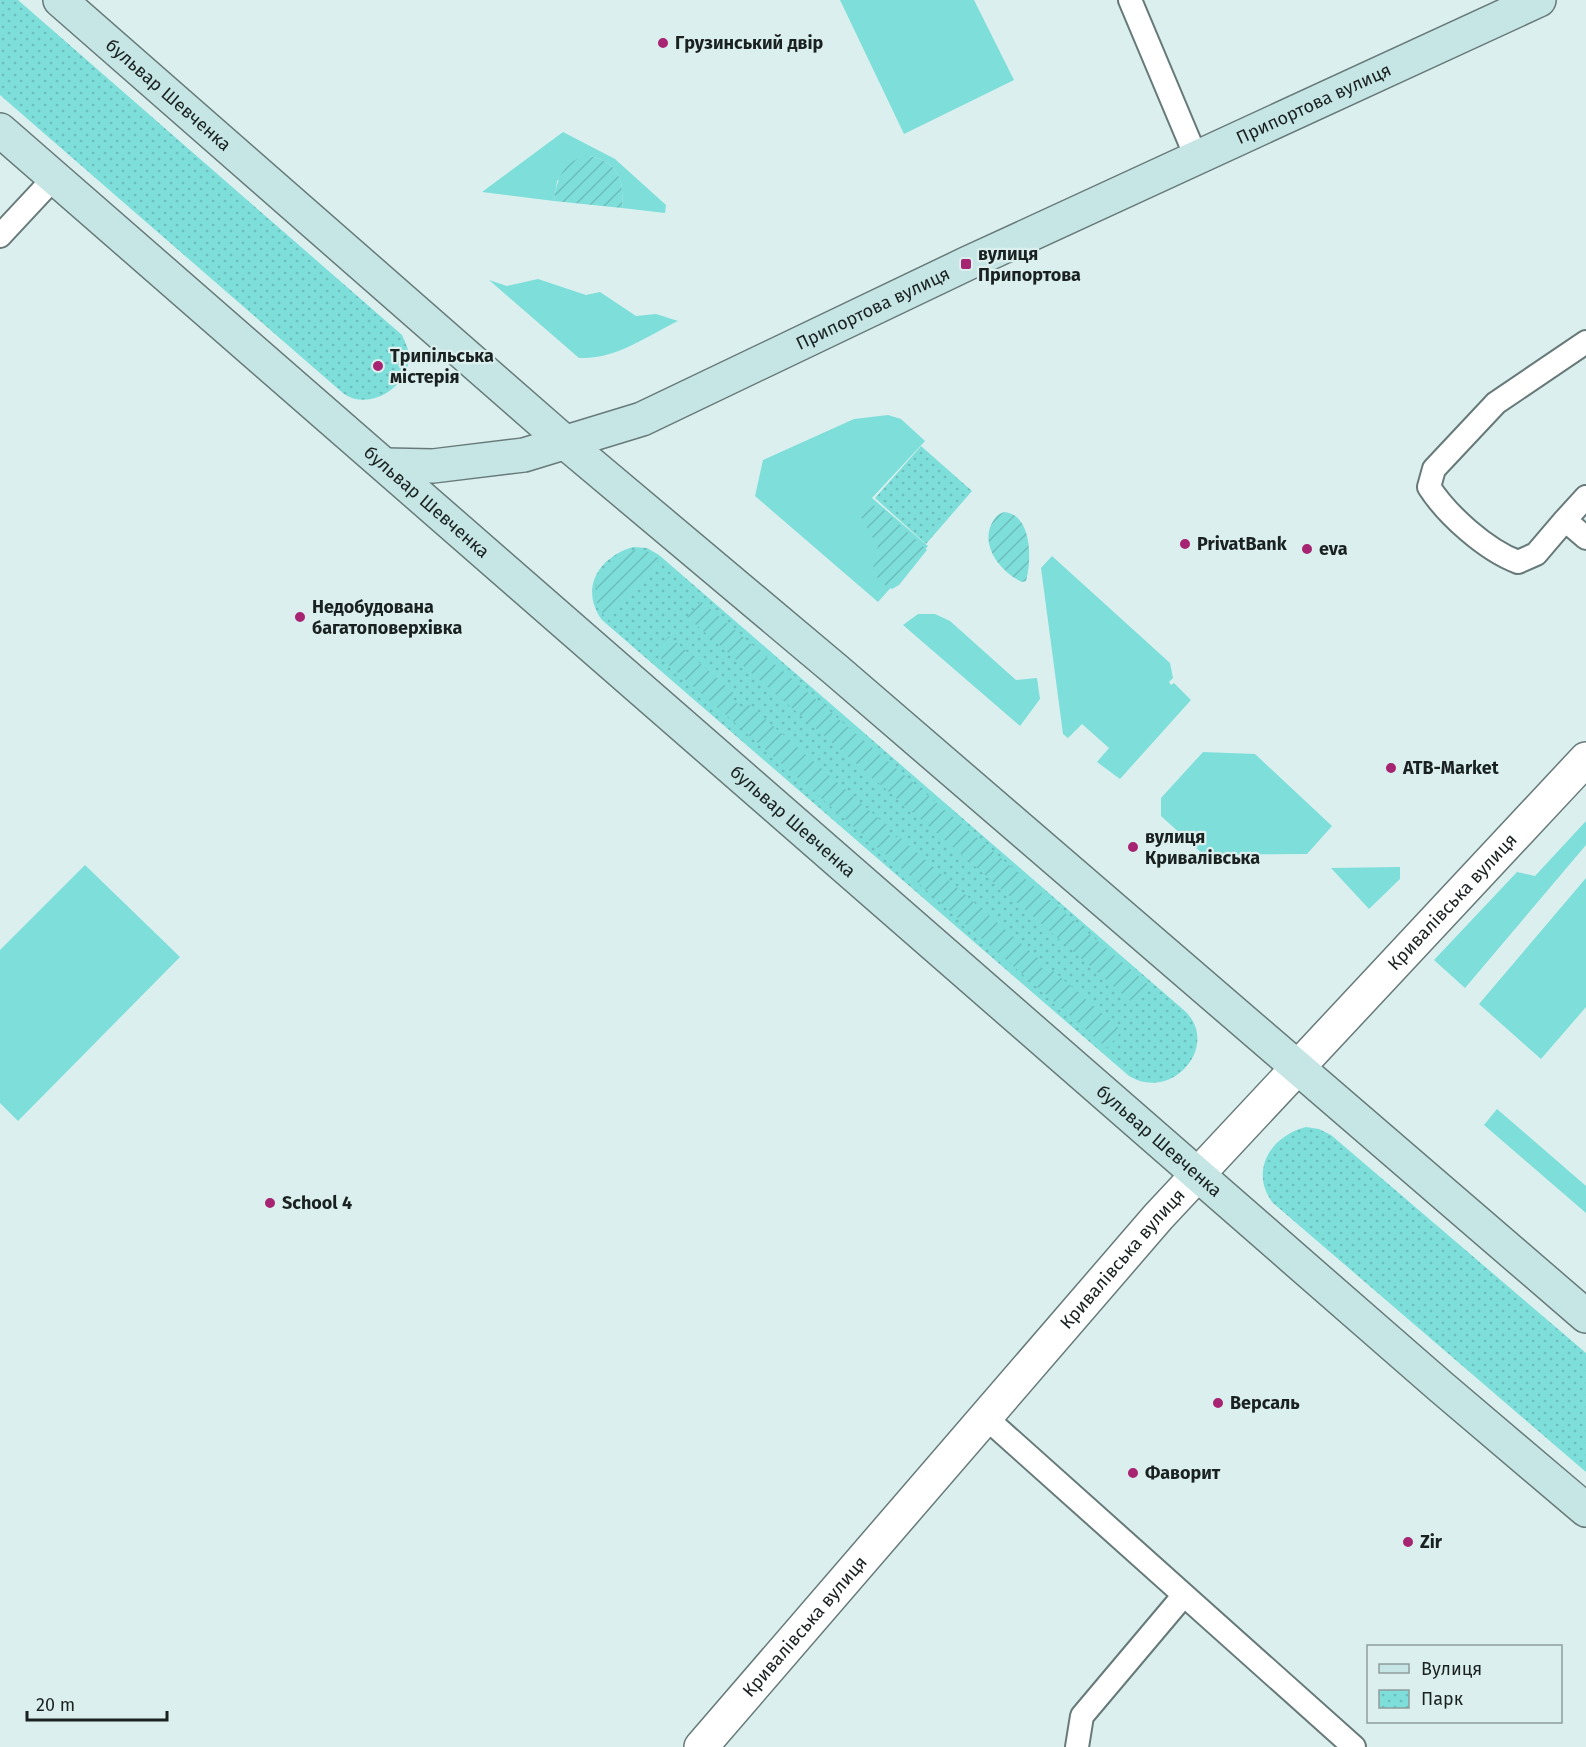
<svg xmlns="http://www.w3.org/2000/svg" width="1586" height="1747" font-family="'Fira Sans',sans-serif">
<style>
.grass{fill:#7ddeda}
.park{fill:url(#park-dots)}
.garden{fill:url(#garden-furrows)}
.lines{fill:none;stroke-linecap:round;stroke-linejoin:round}
.lane-casing{stroke:#677a79;stroke-width:26}
.street-casing{stroke:#677a79;stroke-width:36}
.secondary-casing{stroke:#677a79;stroke-width:36}
.lane{stroke:#fff;stroke-width:22}
.street{stroke:#fff;stroke-width:33}
.secondary{stroke:#c6e6e5;stroke-width:33}
.poi-dot{fill:#a72472;stroke:#dbf0ee;stroke-width:2}
.labels{text-anchor:middle;stroke-width:4.5;stroke-linejoin:round;paint-order:stroke}
.poi-label{font-size:18px;font-weight:bold;fill:#1a2121;stroke:#dbf0ee;text-anchor:start}
.street-label{font-size:18px;fill:#1a2121;stroke:#dbf0ee}
</style>
<defs>
<pattern id="park-dots" width="8" height="8" patternUnits="userSpaceOnUse" patternTransform="scale(1.5)"><rect width="8" height="8" fill="#7ddeda"/><path d="M2 2h.1M6 6h.1" fill="none" stroke="#6bbebb" stroke-width="1.8" stroke-linecap="round"/></pattern>
<pattern id="garden-furrows" width="10" height="10" patternUnits="userSpaceOnUse" patternTransform="scale(1.5)"><rect width="10" height="10" fill="#7ddeda"/><path d="M-1 1l2-2M0 10L10 0M9 11l2-2" fill="none" stroke="#6bbebb"/></pattern>
</defs>
<rect width="100%" height="100%" fill="#dbf0ee"/>
<path class="grass" d="M840 0H974L1014 80 904 134Z
M563 132 615 159 666 205 665 213 622 208C624 180 619 162 589 156L557 181 554 201 482 192Z
M538 279 586 295 600 292 636 316 656 314 678 321C647 336 615 360 579 358L489 280 507 286Z
M888 415 901 419 925 441 872 498 928 546 878 602 755 496 763 460 854 419Z
M1052 556 1170 663 1173 678 1169 682 1171 685 1174 683 1191 700 1120 779 1097 762 1109 748 1082 724 1068 738 1063 734 1041 568Z
M918 614H935L950 621 1016 680 1037 678 1040 699 1020 726 903 625Z
M1203 752 1255 754 1332 826 1307 854 1204 855 1161 816V798Z
M1586 821V845L1465 988 1434 960 1517 872 1535 876Z
M85 865 180 957 18 1121 0 1103V950Z
M1400 867V879L1369 909 1331 868Z
M1586 878V1007L1541 1059 1479 1004Z
M1497 1109 1586 1186V1213L1484 1125Z"/>
<path class="park" d="M0 0H18L402 335C405 342 409 349 409 357 408 388 369 411 344 394L0 95Z
M921 446 972 491 926 544 875 498Z
M633 547 647 548 659 555 1186 1012C1220 1047 1171 1102 1129 1076L602 620C579 588 599 557 633 547Z
M1306 1127 1319 1129 1331 1135 1586 1353V1472L1273 1203C1249 1172 1270 1136 1306 1127Z"/>
<path class="garden" d="M589 156C619 162 624 180 622 208L554 201C557 179 563 159 589 156Z
M873 505 885 511 927 550 899 585 892 589C872 579 869 566 878 547L861 517 866 507Z
M1004 512C1032 514 1032 560 1026 581L1022 582C1002 573 981 548 991 525 994 519 997 514 1004 512Z
M637 550 647 551 660 559 606 617C580 591 606 554 637 550Z
M701 601 1150 986 1134 1004 687 617Z
M669 636 736 695 733 700 743 709 748 704 887 826 884 830 894 839 898 836 1039 959 1036 964 1047 973 1051 969 1122 1031 1107 1048 655 653Z"/>
<g class="lines">
<g class="lane-casing">
<path id="lane" d="M1130 0 1196 157
M0 236 55 177
M1586 342 1496 403 1434 469 1429 487C1447 515 1486 550 1518 562L1536 554 1565 520 1586 538
M1565 520 1586 497
M984 1416 1354 1747
M1077 1747 1082 1716 1184 1595"/>
</g>
<g class="street-casing">
<g id="street">
<path id="s1" d="M701 1747 1158 1217 1586 759"/>
</g>
</g>
<g class="secondary-casing">
<g id="secondary">
<path id="s2" d="M60 0 567 444 836 670 1586 1316"/>
<path id="s3" d="M0 130 1440 1386 1586 1510"/>
<path id="s4" d="M385 465 433 466 524 455 642 419 966 264 1539 0"/>
</g>
</g>
<use href="#lane" class="lane"/>
<use href="#street" class="street"/>
<use href="#secondary" class="secondary"/>
</g>
<g class="poi-dot">
<circle cx="663" cy="43" r="6"/>
<rect x="960" y="258" width="12" height="12" rx="3"/>
<circle cx="378" cy="366" r="6"/>
<circle cx="1185" cy="544" r="6"/>
<circle cx="1307" cy="549" r="6"/>
<circle cx="300" cy="617" r="6"/>
<circle cx="1391" cy="768" r="6"/>
<circle cx="1133" cy="847" r="6"/>
<circle cx="270" cy="1203" r="6"/>
<circle cx="1218" cy="1403" r="6"/>
<circle cx="1133" cy="1473" r="6"/>
<circle cx="1408" cy="1542" r="6"/>
</g>
<g class="labels">
<g class="poi-label">
<text x="675" y="49">Грузинський двір</text>
<text x="978" y="260">вулиця<tspan x="978" dy="21">Припортова</tspan></text>
<text x="390" y="362">Трипільська<tspan x="390" dy="21">містерія</tspan></text>
<text x="1197" y="550">PrivatBank</text>
<text x="1319" y="555">eva</text>
<text x="312" y="613">Недобудована<tspan x="312" dy="21">багатоповерхівка</tspan></text>
<text x="1403" y="774">ATB-Market</text>
<text x="1145" y="843">вулиця<tspan x="1145" dy="21">Кривалівська</tspan></text>
<text x="282" y="1209">School 4</text>
<text x="1230" y="1409">Версаль</text>
<text x="1145" y="1479">Фаворит</text>
<text x="1420" y="1548">Zir</text>
</g>
<g class="street-label">
<text dy="6" stroke="none"><textPath href="#s2" startOffset="144">бульвар Шевченка</textPath></text>
<text dy="6" stroke="none"><textPath href="#s4" startOffset="1005">Припортова вулиця</textPath></text>
<text dy="6" stroke="none"><textPath href="#s4" startOffset="519">Припортова вулиця</textPath></text>
<text dy="6" stroke="none"><textPath href="#s3" startOffset="566">бульвар Шевченка</textPath></text>
<text dy="6" stroke="none"><textPath href="#s3" startOffset="1052">бульвар Шевченка</textPath></text>
<text dy="6" stroke="none"><textPath href="#s1" startOffset="1131">Кривалівська вулиця</textPath></text>
<text dy="6" stroke="none"><textPath href="#s3" startOffset="1538">бульвар Шевченка</textPath></text>
<text dy="6" stroke="none"><textPath href="#s1" startOffset="645">Кривалівська вулиця</textPath></text>
<text dy="6" stroke="none"><textPath href="#s1" startOffset="159">Кривалівська вулиця</textPath></text>
</g>
</g>
<rect x="1367" y="1645" width="195" height="78" fill="#dbf0ee" stroke="#8e9d9c" stroke-width="1.5"/>
<rect x="1379" y="1664" width="30" height="9" fill="#c6e6e5" stroke="#8e9d9c" stroke-width="1.5"/>
<text x="1421" y="1675" font-size="18" fill="#1a2121">Вулиця</text>
<rect x="1379" y="1690" width="30" height="18" fill="url(#park-dots)" stroke="#8e9d9c" stroke-width="1.5"/>
<text x="1421" y="1705" font-size="18" fill="#1a2121">Парк</text>
<path d="M27 1711v9h140v-9" fill="none" stroke="#1a2121" stroke-width="3"/>
<text x="36" y="1711" font-size="18" fill="#1a2121" stroke="#dbf0ee" stroke-width="4.5" paint-order="stroke">20 m</text>
</svg>
